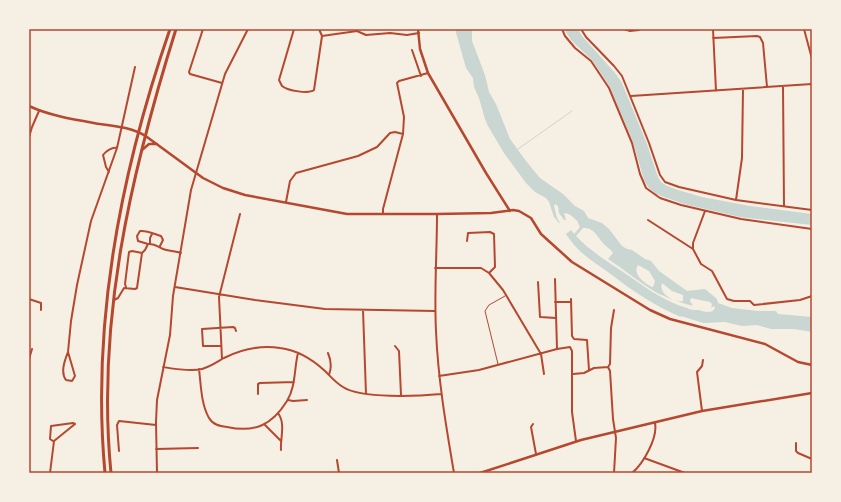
<svg xmlns="http://www.w3.org/2000/svg" width="841" height="502" font-family="'Space Grotesk',sans-serif">
<style>
.water{fill:#c9d6d2;fill-rule:evenodd}
.lines{fill:none;stroke-linecap:round;stroke-linejoin:round}
.stream{stroke:#c9d6d2;stroke-width:1}
.service{stroke:#b5482f;stroke-width:1}
.minor{stroke:#b5482f;stroke-width:2}
.tertiary{stroke:#b5482f;stroke-width:2.5}
.secondary{stroke:#b5482f;stroke-width:3}
.neatline{fill:none;stroke:#b5482f;stroke-width:1.5}
</style>
<rect width="100%" height="100%" fill="#f6efe4"/>
<path class="water" d="M455 29H472V41L485 75 489 92 496 104 510 139 526 161 540 178 563 194 575 206 584 211 588 218 602 223 609 229 622 246 627 249 632 250 645 259 651 261 659 271 687 291 705 289 717 299 718 303 732 308 758 311H776L778 314 812 317V332L794 329H771L757 325 742 326 725 322 703 323 681 316V317C655 306 634 292 612 275 593 261 579 254 566 234L571 230 574 234 580 227 578 223V222C575 218 569 213 564 213L566 220H564L559 213 558 206 555 204 554 206 557 218 560 223H559L554 217 549 202 546 198 535 192 526 183 504 153 488 126 485 119 479 98 474 87 473 78 466 68ZM583 228C595 227 598 239 606 246 609 249 611 249 613 253L608 259C625 270 640 283 657 293 674 301 691 306 710 310L693 306 690 301 691 298 710 302 712 304 711 308 714 306 715 308C712 314 705 312 699 310 695 310 690 310 687 308 662 301 641 284 620 270 605 260 588 249 576 236ZM638 265 649 271 655 281 653 287H652C644 283 632 274 638 265ZM662 283 672 291 683 295V301C675 303 658 294 662 283Z
M564 29H578L582 36 616 74 622 83 647 144 658 177 661 182 667 186 678 190 702 197 750 206 812 214V225L740 217 684 204 656 194 648 187 644 180 633 142 610 87 592 60 571 40Z"/>
<g class="lines">
<path class="stream" d="M518 149 572 111"/>
<path class="service" d="M498 364 485 311 489 305 505 296"/>
<path class="minor" d="M203 29 189 72 190 74 222 83
M294 29 279 80 282 86C288 91 309 94 314 90L322 36
M319 29 322 36 357 31 366 35 390 33 407 35 419 33
M562 29 565 36 575 48 591 61 609 88 632 143 640 174 646 188 660 198 681 205 741 219 812 229
M581 29 586 37 614 66 622 76 649 143 660 175 665 182 679 187 736 200 812 210
M624 29 630 31 639 30
M713 29 716 91
M804 29 812 59
M713 38 757 36 760 37 763 43 767 87
M412 50 421 76
M783 86 784 206
M631 96 812 84
M29 137 32 127 39 111
M109 172 106 167 103 155C106 151 112 147 117 148
M736 200 742 158 743 89
M286 202 290 181 296 173 358 156 377 147 390 133 395 132 403 134
M705 211 693 243V249L701 264 712 271 727 299 734 301H750L754 305 800 300 812 296
M383 214V209L403 134 404 117 397 83 399 81 428 73
M437 214C437 253 434 292 436 331 438 379 446 426 454 473
M648 220 693 249
M467 241 468 233 490 232 494 234 495 267 489 273
M150 243V238L152 234
M148 244 138 241 137 236 140 231C147 230 154 234 161 236L163 240 160 246
M142 253 145 250 148 244C155 243 158 247 163 249 168 251 175 251 181 253
M435 268H481L489 273 503 290 541 354 544 374
M555 279 557 349
M538 282 540 317 556 318
M175 287 255 300 325 309 435 311
M29 299 41 303V310
M571 299 572 336 574 339 587 340 589 370
M114 300 118 298 124 288 135 289 137 288 142 253 132 251 129 252 125 284 126 287
M555 302H570
M363 310 366 394
M221 346H203L202 329 233 327 235 328 236 331
M395 346 399 351 401 395
M68 352C65 360 60 372 66 380L72 381 75 376 68 352 71 321 77 285 91 221 117 148 135 67
M328 353C331 360 332 367 329 375
M29 359 32 349
M222 359 219 297 240 214
M163 367C175 369 191 372 202 369 210 367 217 362 224 358 242 349 260 345 280 348 297 350 312 359 325 371 331 377 336 383 343 387 361 399 419 396 441 394
M199 369C201 385 201 404 209 418 213 425 220 426 227 427 255 433 272 425 287 401 296 386 294 369 298 353
M573 374 584 373 594 368 608 367
M439 376 479 370 557 349 570 347 572 351V412L576 441
M258 394V384L260 383 294 382
M288 400 293 401 307 400
M702 411 697 372 702 366 703 360
M278 413C286 424 280 438 281 450
M533 424 531 427 536 454
M265 425 281 441
M53 441 50 439 51 426 73 423 75 424
M796 443V451L798 453 812 459
M156 449 198 448
M119 451 117 425 119 421 156 425
M644 458 685 473
M337 460 339 473
M50 473 54 441 75 424
M157 473 156 422 157 400 170 335 173 296 191 190 225 74 248 29
M614 473 616 438 613 419 610 371 608 367 610 364 611 328 614 310
M632 473C643 464 658 438 655 423"/>
<path class="tertiary" d="M418 29 420 49 428 73 486 173 510 211
M29 106C50 116 77 120 100 124 116 126 134 128 147 137L203 178 223 188 245 195 347 214H437L491 213 513 210 519 211 531 218 541 234 572 262 650 310 670 319 765 344 798 362 812 365
M142 150 149 144H157
M480 473 581 440 702 411 812 393"/>
<path class="secondary" d="M105 473C91 323 121 171 170 29
M111 473C96 321 131 173 176 29"/>
</g>
<rect width="841" height="502" fill="none" stroke="#f6efe4" stroke-width="60"/>
<rect x="30" y="30" width="781" height="442" class="neatline"/>
</svg>
